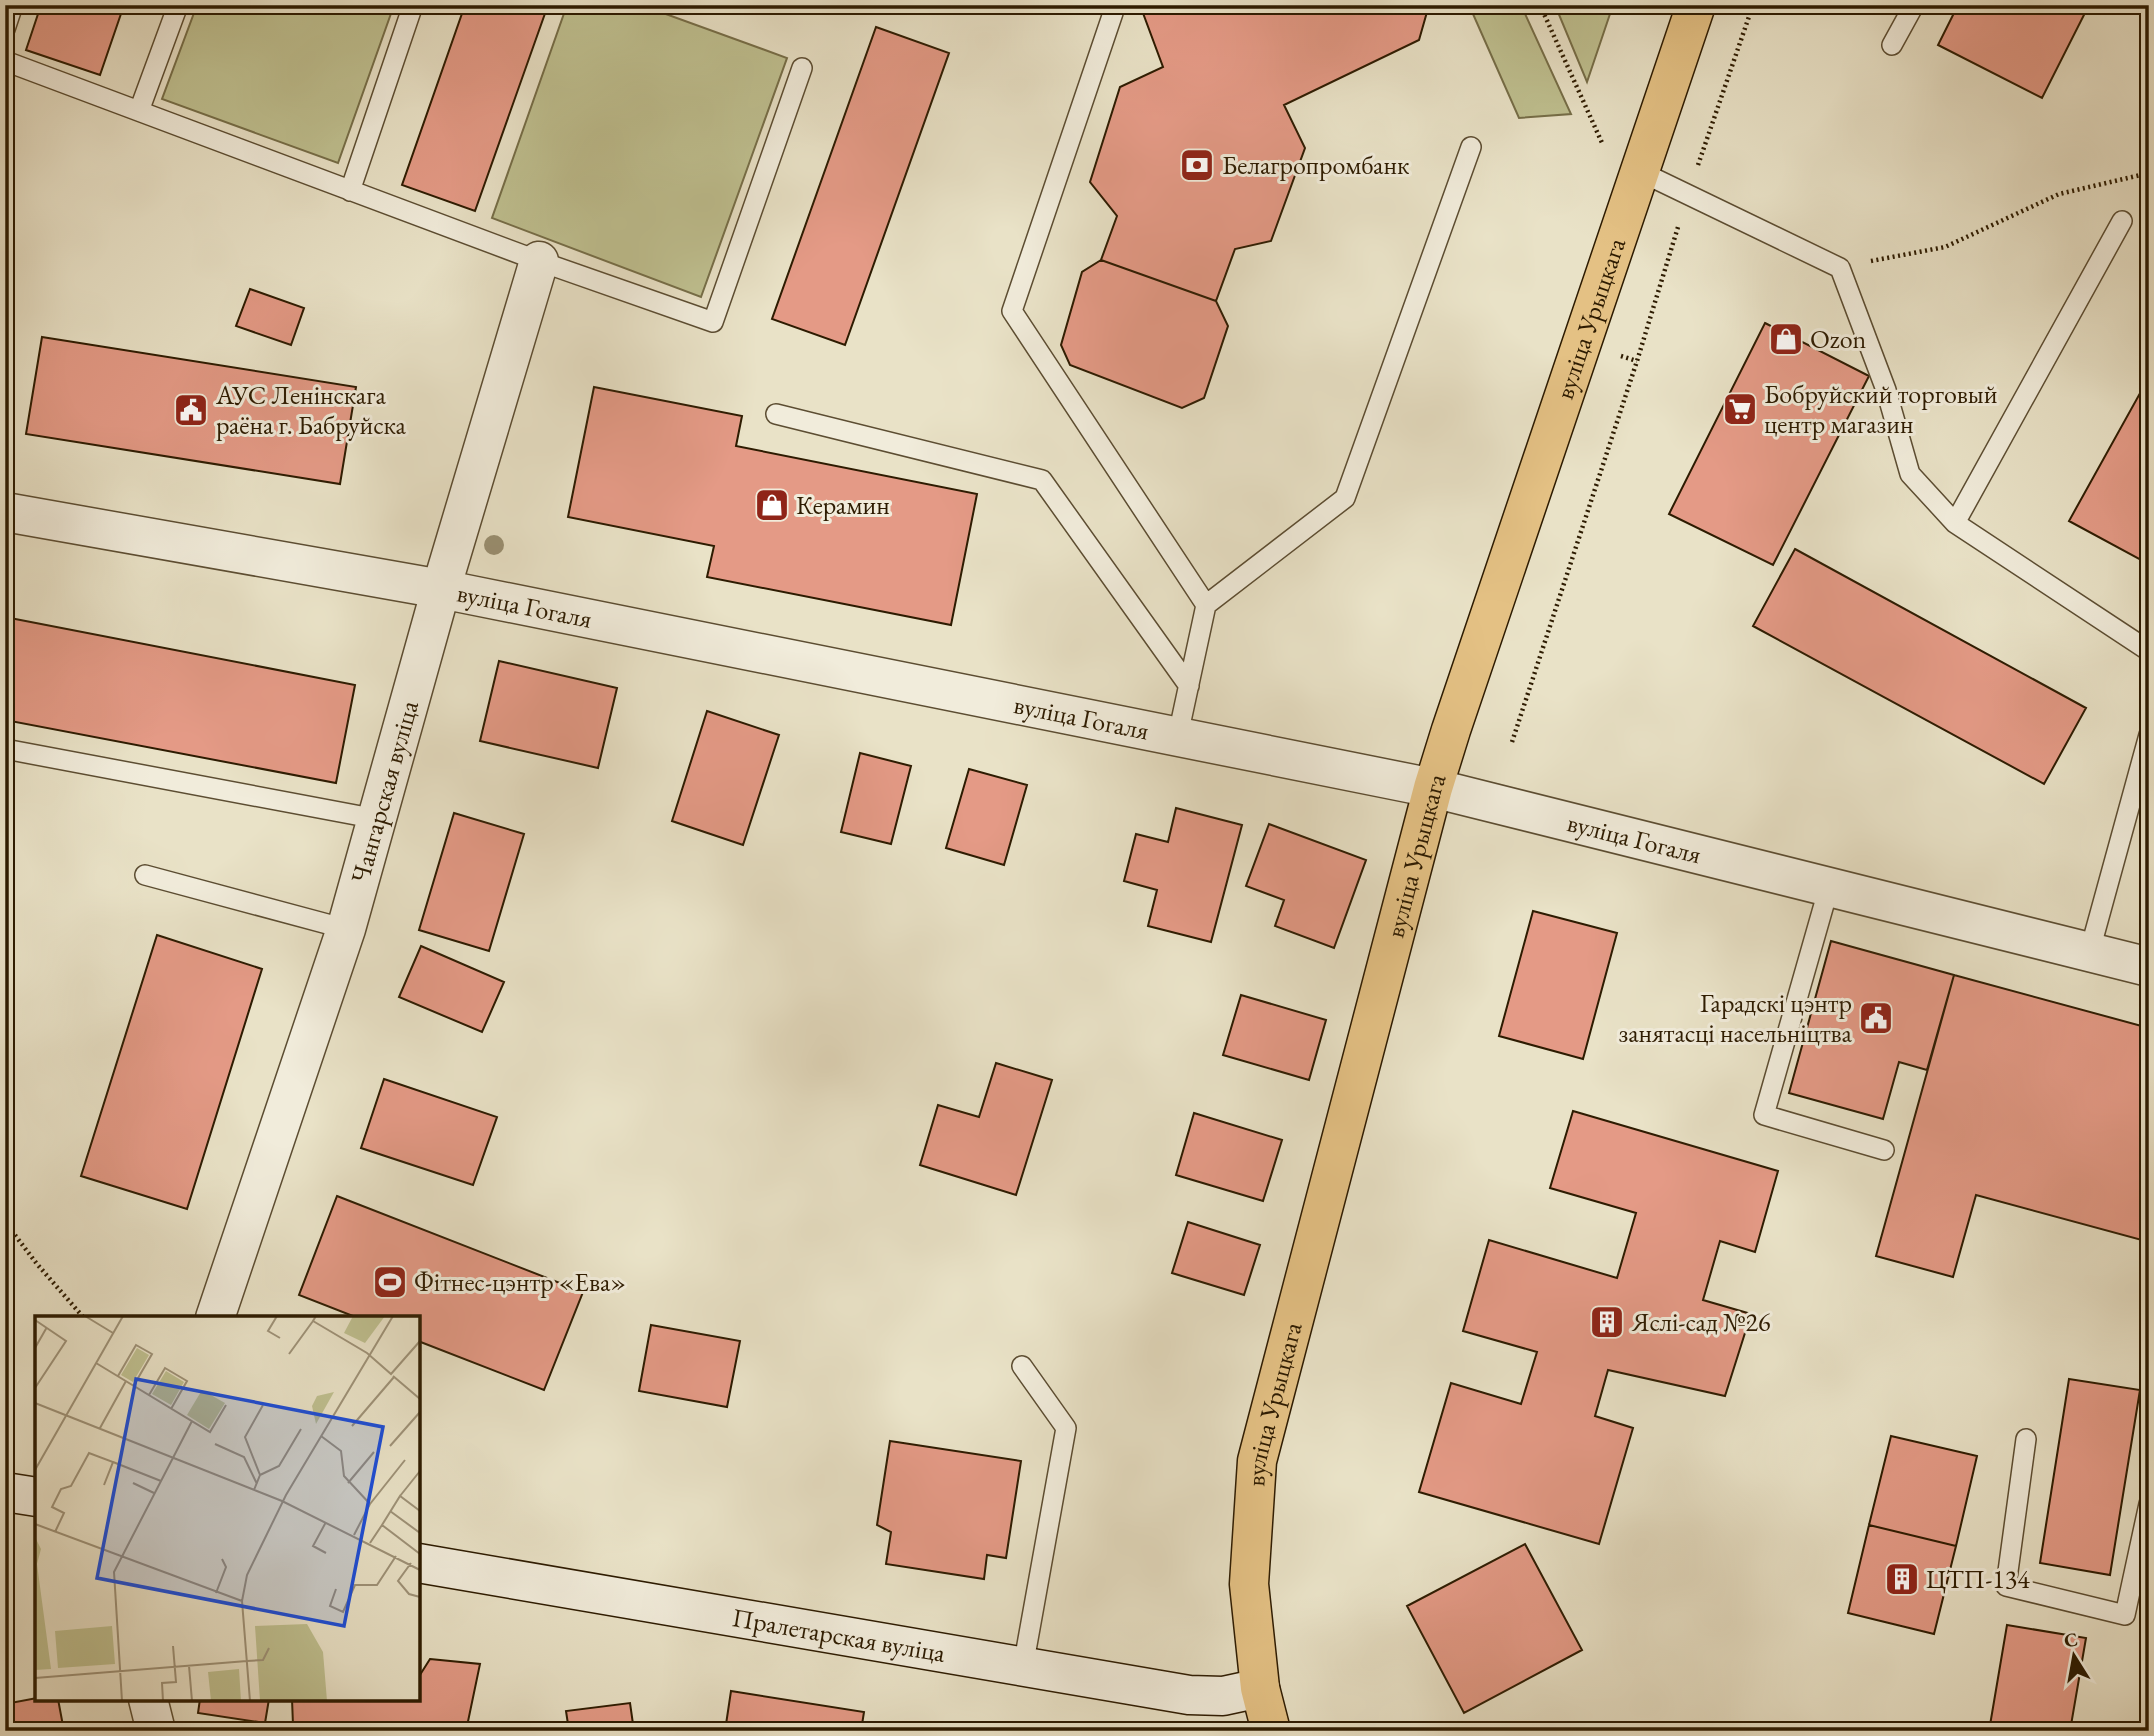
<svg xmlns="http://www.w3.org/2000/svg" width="2154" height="1736" font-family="'EB Garamond',serif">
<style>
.green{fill:#bfc090;stroke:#766e48;stroke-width:2}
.building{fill:#e49a86;stroke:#2d1b01;stroke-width:2}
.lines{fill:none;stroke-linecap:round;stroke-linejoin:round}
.lane-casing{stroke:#5c4d32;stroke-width:22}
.street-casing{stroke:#5c4d32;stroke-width:41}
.secondary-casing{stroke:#2d1b01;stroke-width:41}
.primary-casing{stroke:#2d1b01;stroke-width:41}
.path{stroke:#2d1b01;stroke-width:4.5;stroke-dasharray:2 3.5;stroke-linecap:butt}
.lane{stroke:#f1ecdb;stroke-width:19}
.street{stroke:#f1ecdb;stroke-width:38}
.secondary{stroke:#f1ecdb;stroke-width:38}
.primary{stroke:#e4c184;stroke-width:38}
.tree{fill:#9a9072}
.labels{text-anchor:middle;stroke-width:6;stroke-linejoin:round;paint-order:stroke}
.poi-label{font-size:26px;fill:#2d1b01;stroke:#f1ecdb;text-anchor:start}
.street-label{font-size:26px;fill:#2d1b01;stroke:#f1ecdb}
.inset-road{fill:none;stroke:#9e9278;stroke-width:2}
.view{fill:#1d4ed8;fill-opacity:0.15;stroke:#1d4ed8;stroke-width:3.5}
.inset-edge{fill:none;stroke:#2d1b01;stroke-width:3.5}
</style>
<rect width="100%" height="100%" fill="#e9e2c7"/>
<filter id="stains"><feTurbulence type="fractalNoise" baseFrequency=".00286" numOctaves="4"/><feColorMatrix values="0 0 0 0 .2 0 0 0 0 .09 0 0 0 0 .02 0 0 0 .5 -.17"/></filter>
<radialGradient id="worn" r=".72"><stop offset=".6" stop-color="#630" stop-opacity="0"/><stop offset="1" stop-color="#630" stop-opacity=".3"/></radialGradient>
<path class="green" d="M197 5H394L338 163 162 99Z
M567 5H641L787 58 701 297 492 218Z
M1469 5H1521L1571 114 1519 118Z
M1555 5H1613L1587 82Z"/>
<path class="building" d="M41 5H124L100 75 26 50Z
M465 5H548L475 211 402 185Z
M1140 5H1429L1419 40 1284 105 1305 148 1271 241 1235 249 1216 301 1101 260 1117 216 1090 182 1120 87 1163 67Z
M1958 5H2089L2042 98 1938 45Z
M876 27 949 53 845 345 772 319Z
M1101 260 1216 301 1228 326 1204 398 1182 408 1070 365 1061 345 1082 272Z
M250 289 304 308 291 345 236 326Z
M1765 323 1869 376 1773 565 1669 514Z
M42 337 356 387 340 484 26 434Z
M2149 377V546L2141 560 2069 521Z
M594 387 742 416 736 446 977 494 951 625 707 577 714 546 568 517Z
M1795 549 2086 708 2044 784 1753 626Z
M5 617 355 685 336 783 5 720Z
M499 661 617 688 598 768 480 741Z
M707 711 779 735 743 845 672 821Z
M860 753 911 766 891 844 841 832Z
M969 769 1027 785 1004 865 946 848Z
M1176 808 1242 825 1211 942 1148 926 1157 890 1124 881 1136 834 1168 842Z
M454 813 524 834 489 951 419 930Z
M1269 824 1366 860 1334 948 1275 926 1284 900 1246 886Z
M1533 911 1617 933 1583 1059 1499 1036Z
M157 935 262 969 187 1209 81 1176Z
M1831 941 1954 975 1927 1070 1899 1062 1883 1119 1789 1093Z
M421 946 504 982 482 1032 399 997Z
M1954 975 2149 1028V1242L1976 1195 1953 1277 1876 1256Z
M1241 995 1326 1020 1309 1080 1223 1055Z
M996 1063 1052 1080 1016 1195 920 1165 938 1105 979 1117Z
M384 1079 497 1117 473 1185 361 1148Z
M1573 1111 1778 1171 1755 1252 1720 1241 1703 1300 1751 1314 1725 1396 1608 1370 1595 1416 1633 1428 1599 1544 1419 1492 1451 1383 1521 1404 1537 1352 1463 1331 1489 1240 1617 1278 1636 1213 1550 1188Z
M1194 1113 1282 1140 1263 1201 1176 1175Z
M337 1196 583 1292 544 1390 418 1341V1318H358L299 1295Z
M1188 1222 1260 1245 1244 1295 1172 1273Z
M651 1325 740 1341 727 1407 639 1391Z
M2069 1379 2140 1390 2110 1575 2040 1563Z
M1891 1436 1977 1456 1956 1546 1869 1525Z
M890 1441 1021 1461 1006 1558 987 1555 984 1579 886 1564 891 1532 877 1525Z
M1869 1525 1956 1546 1934 1634 1848 1613Z
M1525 1544 1582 1650 1464 1713 1407 1606Z
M2007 1625 2086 1638 2070 1731H1989Z
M430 1659 480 1664 466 1731H388L387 1727 293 1725 292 1699H418V1678Z
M731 1691 864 1712 861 1731H725Z
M37 1698 58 1699 64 1731H5V1704Z
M200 1699H269L265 1723 198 1713Z
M630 1703 634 1731H569L566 1711Z"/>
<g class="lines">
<g class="lane-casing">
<path id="lane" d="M1113 13 1012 311 1206 605 1178 735
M5 29 13 5
M1892 45 1914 5
M5 61 539 261 713 322 802 68
M139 111 178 5
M1639 171 1840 268 1886 390 1910 474 1955 523 2149 651
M350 191 413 5
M776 414 1042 480 1189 686
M1955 523 2122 221
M1206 605 1345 498 1471 147
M5 749 377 819
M145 875 346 929
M1829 887 1764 1115 1884 1150
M2090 950 2149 735
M1022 1366 1066 1428 1023 1667
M2026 1439 2006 1586 2125 1615 2149 1504"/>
</g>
<g class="street-casing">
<g id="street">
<path id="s1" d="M5 512 441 589 1433 788 2149 967"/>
<path id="s2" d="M215 1318 346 929 441 589 539 261"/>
<path d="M148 1699 156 1731"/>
</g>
</g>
<g class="secondary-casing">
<g id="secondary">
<path d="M5 1492 37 1497"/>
<path id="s3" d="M418 1563 1189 1695 1223 1696 1260 1688"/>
</g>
</g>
<g class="primary-casing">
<g id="primary">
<path id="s4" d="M1271 1731 1260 1688 1249 1584 1257 1461 1433 788 1451 730 1696 5"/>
</g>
</g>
<path class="path" d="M1540 5 1603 145
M1698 165 1753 5
M1871 261 1945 247 2059 194 2149 173
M1621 356 1637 361
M1512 742 1637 361 1678 227
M5 1222 37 1264 84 1318"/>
<use href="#lane" class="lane"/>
<use href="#street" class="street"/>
<use href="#secondary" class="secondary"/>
<use href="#primary" class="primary"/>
</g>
<circle class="tree" cx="494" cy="545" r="10"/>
<defs>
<g id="bank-square" transform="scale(1.75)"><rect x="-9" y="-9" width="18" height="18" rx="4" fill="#8f2418" stroke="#f1ecdb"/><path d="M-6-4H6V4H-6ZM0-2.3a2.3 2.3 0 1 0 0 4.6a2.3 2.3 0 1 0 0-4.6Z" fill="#fff"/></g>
<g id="shop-square" transform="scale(1.75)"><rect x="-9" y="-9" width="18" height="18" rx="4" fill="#8f2418" stroke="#f1ecdb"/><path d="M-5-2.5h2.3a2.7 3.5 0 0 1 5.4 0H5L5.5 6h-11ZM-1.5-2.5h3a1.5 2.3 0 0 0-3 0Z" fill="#fff"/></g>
<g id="supermarket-square" transform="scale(1.75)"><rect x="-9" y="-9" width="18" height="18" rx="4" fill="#8f2418" stroke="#f1ecdb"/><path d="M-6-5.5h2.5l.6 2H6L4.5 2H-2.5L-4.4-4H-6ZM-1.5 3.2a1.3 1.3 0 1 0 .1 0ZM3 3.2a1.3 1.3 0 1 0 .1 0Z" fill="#fff"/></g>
<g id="civic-square" transform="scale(1.75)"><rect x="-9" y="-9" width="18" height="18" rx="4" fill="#8f2418" stroke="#f1ecdb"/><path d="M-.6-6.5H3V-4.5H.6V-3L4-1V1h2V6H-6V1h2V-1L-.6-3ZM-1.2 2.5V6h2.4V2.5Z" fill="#fff"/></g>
<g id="stadium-square" transform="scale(1.75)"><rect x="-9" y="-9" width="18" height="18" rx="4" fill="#8f2418" stroke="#f1ecdb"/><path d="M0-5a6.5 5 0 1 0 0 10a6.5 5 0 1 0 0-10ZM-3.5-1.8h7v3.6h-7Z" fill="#fff"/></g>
<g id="building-square" transform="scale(1.75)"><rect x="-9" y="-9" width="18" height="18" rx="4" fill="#8f2418" stroke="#f1ecdb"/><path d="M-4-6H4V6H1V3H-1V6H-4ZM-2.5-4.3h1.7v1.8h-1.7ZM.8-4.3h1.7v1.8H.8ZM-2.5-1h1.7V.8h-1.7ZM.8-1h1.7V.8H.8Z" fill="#fff"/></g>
</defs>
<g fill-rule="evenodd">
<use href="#bank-square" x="1197" y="165"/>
<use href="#shop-square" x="1786" y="339"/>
<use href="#supermarket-square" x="1740" y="409"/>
<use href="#civic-square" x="191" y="410"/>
<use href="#shop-square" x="772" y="505"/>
<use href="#civic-square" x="1876" y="1018"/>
<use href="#stadium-square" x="390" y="1282"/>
<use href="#building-square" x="1607" y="1322"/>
<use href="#building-square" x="1902" y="1579"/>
</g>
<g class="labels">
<g class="poi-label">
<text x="1222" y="174">Белагропромбанк</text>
<text x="1810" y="348">Ozon</text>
<text x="1764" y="403">Бобруйский торговый<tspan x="1764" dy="30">центр магазин</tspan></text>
<text x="216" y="404">АУС Ленінскага<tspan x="216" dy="30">раёна г. Бабруйска</tspan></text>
<text x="796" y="514">Керамин</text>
<text x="1852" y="1012" text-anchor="end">Гарадскі цэнтр<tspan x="1852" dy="30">занятасці насельніцтва</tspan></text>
<text x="414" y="1291">Фітнес-цэнтр «Ева»</text>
<text x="1632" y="1331">Яслі-сад №26</text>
<text x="1926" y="1588">ЦТП-134</text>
</g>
<g class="street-label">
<text dy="9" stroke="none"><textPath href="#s4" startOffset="1463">вуліца Урыцкага</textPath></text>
<text dy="9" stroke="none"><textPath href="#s1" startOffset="528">вуліца Гогаля</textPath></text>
<text dy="9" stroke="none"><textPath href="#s1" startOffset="1096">вуліца Гогаля</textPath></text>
<text dy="9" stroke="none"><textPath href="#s2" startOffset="553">Чангарская вуліца</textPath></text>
<text dy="9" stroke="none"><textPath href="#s1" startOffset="1662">вуліца Гогаля</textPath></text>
<text dy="9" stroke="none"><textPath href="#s4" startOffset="898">вуліца Урыцкага</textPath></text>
<text dy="9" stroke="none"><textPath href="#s4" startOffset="331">вуліца Урыцкага</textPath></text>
<text dy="9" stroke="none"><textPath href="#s3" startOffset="427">Пралетарская вуліца</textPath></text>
</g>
</g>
<g transform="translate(35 1316)">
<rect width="385" height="385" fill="#e9e2c7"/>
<path d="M318 0H350L330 27 309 17ZM102 32 114 39 98 66 86 59ZM131 55 149 66 136 89 117 78ZM167 74 190 87 174 113 152 99ZM299 76 281 108 277 90 282 80ZM0 221 6 233 2 248 16 353 0 354ZM272 308 288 336 292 385H225L220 310ZM77 310 80 348 23 352 20 315ZM204 353 206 385H176L173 356Z" fill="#bfc090"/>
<path class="inset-road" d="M50 0 78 17M242 0 233 15 245 22M281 0 278 5 332 37 356 58 385 25M0 4 31 25 0 72M0 32 12 11M254 38 278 5M61 47 175 116 191 89M83 60 101 29 117 38 99 69M358 60 385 83M114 79 130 52 152 65 136 93M0 87 247 185 385 254M317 110 359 61M65 112 91 65M286 120 306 135 309 160 335 188 319 219M180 128 209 141 222 168M355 130 385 96M78 146 126 165M0 154 88 0M225 159 244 150 266 113M98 167 119 177M313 167 339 136M219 174 225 159 210 121 228 89M365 180 385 155M335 188 370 144M355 195 385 217M385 195 365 180 347 209 385 238M291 206 278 230 291 237M0 208 207 285M20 216 29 197 17 191 26 173 36 170 54 137 78 146 69 169M335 227 347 209M376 247 363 265 374 278 385 281M301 273 295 290 308 296 320 269H342L361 240M181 277 191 251 187 243M212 345 228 344 234 332M154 350 157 385M0 362 212 345M87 385 79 256 157 105M128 385 127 367 141 366 138 330M215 385 207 285 212 259 251 179 358 0"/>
<path class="view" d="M101 63 348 111 309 310 62 262Z"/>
<rect width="385" height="385" class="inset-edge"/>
</g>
<rect width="2154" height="1736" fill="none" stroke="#e9e2c7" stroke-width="28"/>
<rect x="7" y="7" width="2140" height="1722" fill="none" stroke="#2d1b01" stroke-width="3.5"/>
<rect x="14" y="14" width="2126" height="1708" fill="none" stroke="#2d1b01" stroke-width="2"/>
<g transform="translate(2074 1656) rotate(349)" stroke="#f1ecdb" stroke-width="5" paint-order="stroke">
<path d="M0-5L12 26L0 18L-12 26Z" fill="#2d1b01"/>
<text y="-10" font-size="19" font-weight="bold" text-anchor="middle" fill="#2d1b01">С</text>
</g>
<rect width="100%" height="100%" filter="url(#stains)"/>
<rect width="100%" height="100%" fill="url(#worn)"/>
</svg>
